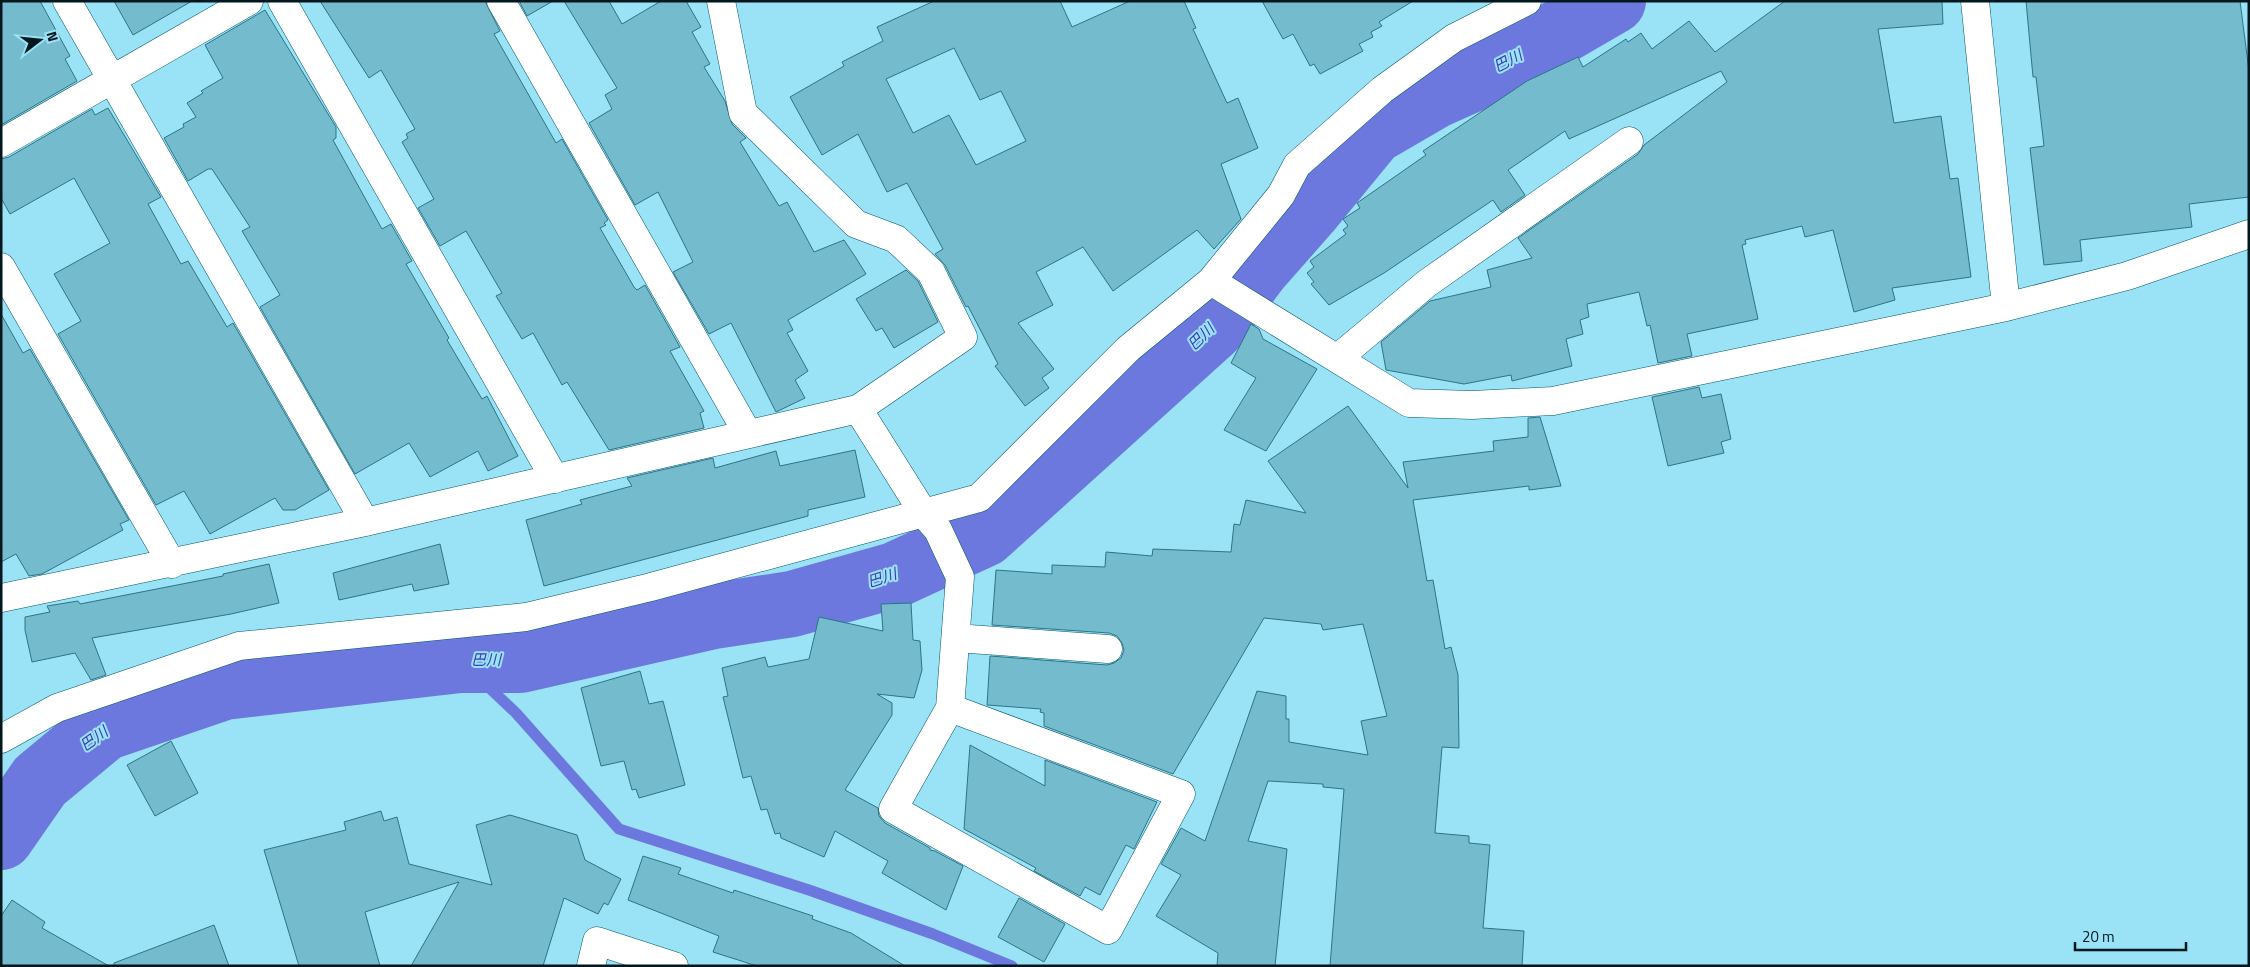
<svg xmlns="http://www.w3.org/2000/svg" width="2250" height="967" font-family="'Titillium Web','Noto Sans JP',sans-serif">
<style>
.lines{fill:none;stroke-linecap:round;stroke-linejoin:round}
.stream{stroke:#6d78df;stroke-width:11}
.river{stroke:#6d78df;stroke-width:66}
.building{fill:#74bbcd;stroke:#2c7586;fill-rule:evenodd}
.minor-casing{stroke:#005869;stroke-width:29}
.minor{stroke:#fff;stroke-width:28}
.labels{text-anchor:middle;stroke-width:4;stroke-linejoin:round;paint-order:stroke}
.water-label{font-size:15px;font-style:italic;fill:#3c3ab2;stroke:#9ae2f5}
</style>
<rect width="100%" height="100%" fill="#9ae2f5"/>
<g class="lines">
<path class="stream" d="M460 660 516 713 619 829 809 890 933 934 1012 966"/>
<path class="river" d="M1 837 40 781 104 728 224 687 460 660H520L713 616 792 604 895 575 984 534 1212 328 1257 268 1308 210 1372 132 1434 96 1501 66 1613 1"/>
</g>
<path class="building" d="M1 1H40L70 56 65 59 77 81 1 125Z
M114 1H192L133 35Z
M320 1H485L500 31 494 34 556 143 562 139 608 220 604 223 606 225 600 228 634 287 637 290 645 285 680 347 670 351 704 411 700 413 704 428 609 450 567 382 562 385 533 333 522 339 496 296 502 293 466 231 440 246 418 208 434 199 402 142 408 138 406 134 415 129 381 70 369 78Z
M519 1H553L527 16Z
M564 1H609L622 24 661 1H686L701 27 692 32 710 64 704 67 725 101 732 124 746 138 740 142 779 206 787 202 814 252 844 240 856 258 866 274 788 320 793 330 787 333 808 371 795 380 805 398 776 412 731 323 709 334 673 272 693 262 658 192 635 205 589 123 612 109 605 95 617 88Z
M934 1H1060L1072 27 1130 1H1184L1196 28 1193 29 1227 103 1238 98 1258 148 1221 164 1241 219 1214 249 1197 230 1113 291 1083 247 1036 272 1053 305 1018 323 1054 369 1042 378 1049 388 1025 406 995 366 998 364 968 306 966 307 945 265 935 254 943 249 907 183 887 192 858 134 822 155 790 97 844 66 842 62 883 41 877 27ZM954 48 980 100 1001 91 1026 141 976 165 949 115 913 133 886 79Z
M1262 1H1413L1379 22 1382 26 1371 32 1373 37 1359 44 1363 51 1320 74 1314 64 1310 66 1293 34 1283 39Z
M1785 1H1942L1943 24 1878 29 1894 123 1941 116 1950 179 1958 178 1971 277 1892 288 1895 300 1854 312 1833 230 1805 237 1802 226 1745 240 1746 244 1742 245 1758 319 1687 334 1692 356 1658 363 1650 325 1647 326 1639 292 1587 304 1589 317 1580 320 1583 334 1566 339 1572 366 1512 381 1511 375 1464 384 1386 370 1381 342 1430 301 1491 287 1487 270 1532 258 1518 238 1638 154 1644 145 1727 82 1721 71 1569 139 1565 131 1508 170 1525 195 1501 212 1493 200 1384 273 1329 305 1311 284 1314 282 1307 273 1314 267 1310 261 1346 234 1343 230 1348 226 1343 219 1360 208 1357 203 1426 155 1423 151 1527 81 1578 57 1583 67 1626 39 1628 42 1641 33 1652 49 1689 21 1715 52Z
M2026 1H2240L2249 71V197L2189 204 2192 227 2080 240 2082 261 2044 265 2030 148 2044 146 2036 77H2033Z
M265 10 336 127V138L333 140 382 229 391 224 412 261 406 264 449 338 447 340 482 399 487 396 518 456 488 471 478 451 430 477 409 443 355 474 260 307 280 295 242 231 250 227 212 169H208L188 181 164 138 184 127 183 124 196 117 187 103 203 93 201 91 223 78 205 45Z
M108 108 161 197 148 204 181 264 188 261 227 327 233 323 329 490 295 510H283L275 498 210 534 184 491 156 505 58 334 81 321 54 274 110 243 74 178 10 214 1 198V159L9 157 92 109 95 115Z
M906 270 918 281 938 322 894 348 882 328 876 331 856 299Z
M1 314 23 353 30 349 129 520 120 524 123 530 42 574 29 576 16 554 1 562Z
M1251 324 1259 329 1263 339 1317 369 1266 451 1224 430 1256 378 1231 363Z
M1699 387 1702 398 1721 394 1731 439 1721 442 1724 453 1668 466 1652 397Z
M1348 406 1408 488 1403 462 1494 451 1493 441 1528 437V418L1540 417 1561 486 1529 490V486L1413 500 1427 581 1433 580 1445 649 1451 647 1458 675 1459 748 1442 747 1435 833 1469 836V843L1490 845 1483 928 1524 931 1522 966H1330L1344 789 1323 787V784L1268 781 1248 841 1287 849 1275 966H1217L1218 953 1156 916 1181 875 1161 864 1181 828 1205 841 1257 691 1286 696V719H1289V742L1368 755 1361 721 1387 716 1363 624 1323 630 1321 624 1264 618 1173 774 1044 726V713L1040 712 1041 709 987 705 990 656 1107 665 1114 663 1121 658 1124 650 1122 643 1117 636 1109 633 992 625 996 570 1052 574V565L1105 567 1106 552 1152 556 1153 549 1231 552 1234 524 1240 525 1246 500 1306 513 1268 461Z
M855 450 865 497 808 510V516L544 586 526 520 582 504 580 500 632 486 627 478 713 458 715 468 776 451 780 466Z
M440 544 449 584 414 591 412 584 339 600 333 573Z
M269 564 279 603 231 614 92 638 106 675 91 680 75 653 32 662 25 630V617L50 612 47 606 78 601 80 604 223 576V574Z
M911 603 913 640 920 641 922 670 914 698 877 694 892 703V715L845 790 878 808 879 816 885 823 930 848V850L935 851 963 866 946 910 882 873 888 861 835 831 824 857 781 838 780 833 775 834 767 809 761 810 751 776 743 778 723 697 728 696 722 668 765 657 768 667 809 659 819 617 883 631 881 604Z
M640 671 649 704 663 701 685 785 639 798 636 789 632 790 624 761 601 766 581 688Z
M171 741 198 793 155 816 127 765Z
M970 745 1045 786V760L1157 802 1134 849 1126 845 1100 895 1085 887 1080 896 1034 871 1036 868 964 829Z
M381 811 384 821 397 817 409 864 492 885 476 825 510 815 577 835 585 860 621 879 608 905 604 903 598 914 564 898 543 966H411L459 882 365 912 380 966H299L264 850 346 830 344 822Z
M643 856 681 868 678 874 733 893 734 890 813 916 812 919 851 933 905 966H757L713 952 719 936 628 900Z
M1019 898 1065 924 1044 962 998 937Z
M12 900 45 922 42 928 109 966H1V916Z
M214 925 229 966H114V963Z"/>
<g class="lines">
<g class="minor-casing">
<path id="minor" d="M67 1 365 522
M282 1 555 479
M501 1 748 434
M1975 1 2006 307
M1 143 249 1
M1 267 172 564
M1211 281 1281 195 1297 165 1382 90 1454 38 1527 1
M1338 358 1426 284 1629 141
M858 409 924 514 938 530 960 577 950 708 893 809 1108 930 1181 794 950 708
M1 598 365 522 858 409 963 337 931 272 896 239 856 224 743 113 721 1
M956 638 1108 649
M1 739 57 708 239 646 526 617 651 587 979 498 1128 349 1211 281 1409 403 1472 405 1553 401 2006 307 2127 276 2249 234
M591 966 597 941 674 966"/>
</g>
<use href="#minor" class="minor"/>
</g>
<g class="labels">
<g class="water-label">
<text transform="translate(1508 61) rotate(-28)" y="5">巴川</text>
<text transform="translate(1201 337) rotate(-44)" y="5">巴川</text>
<text transform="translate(882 578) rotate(-18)" y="5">巴川</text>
<text x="486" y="665">巴川</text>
<text transform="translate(94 739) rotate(-36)" y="5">巴川</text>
</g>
</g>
<rect width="2250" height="967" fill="none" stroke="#00171e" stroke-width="5"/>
<g transform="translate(40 40) rotate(74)" stroke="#9ae2f5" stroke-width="4" paint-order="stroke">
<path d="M0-4L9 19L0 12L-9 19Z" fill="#00171e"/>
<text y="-8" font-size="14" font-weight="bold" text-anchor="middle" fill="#00171e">N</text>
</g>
<path d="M2075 942v8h111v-8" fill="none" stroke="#00171e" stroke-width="2.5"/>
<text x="2082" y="942" font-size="15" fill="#00171e" stroke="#9ae2f5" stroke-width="4" paint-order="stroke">20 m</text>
</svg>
